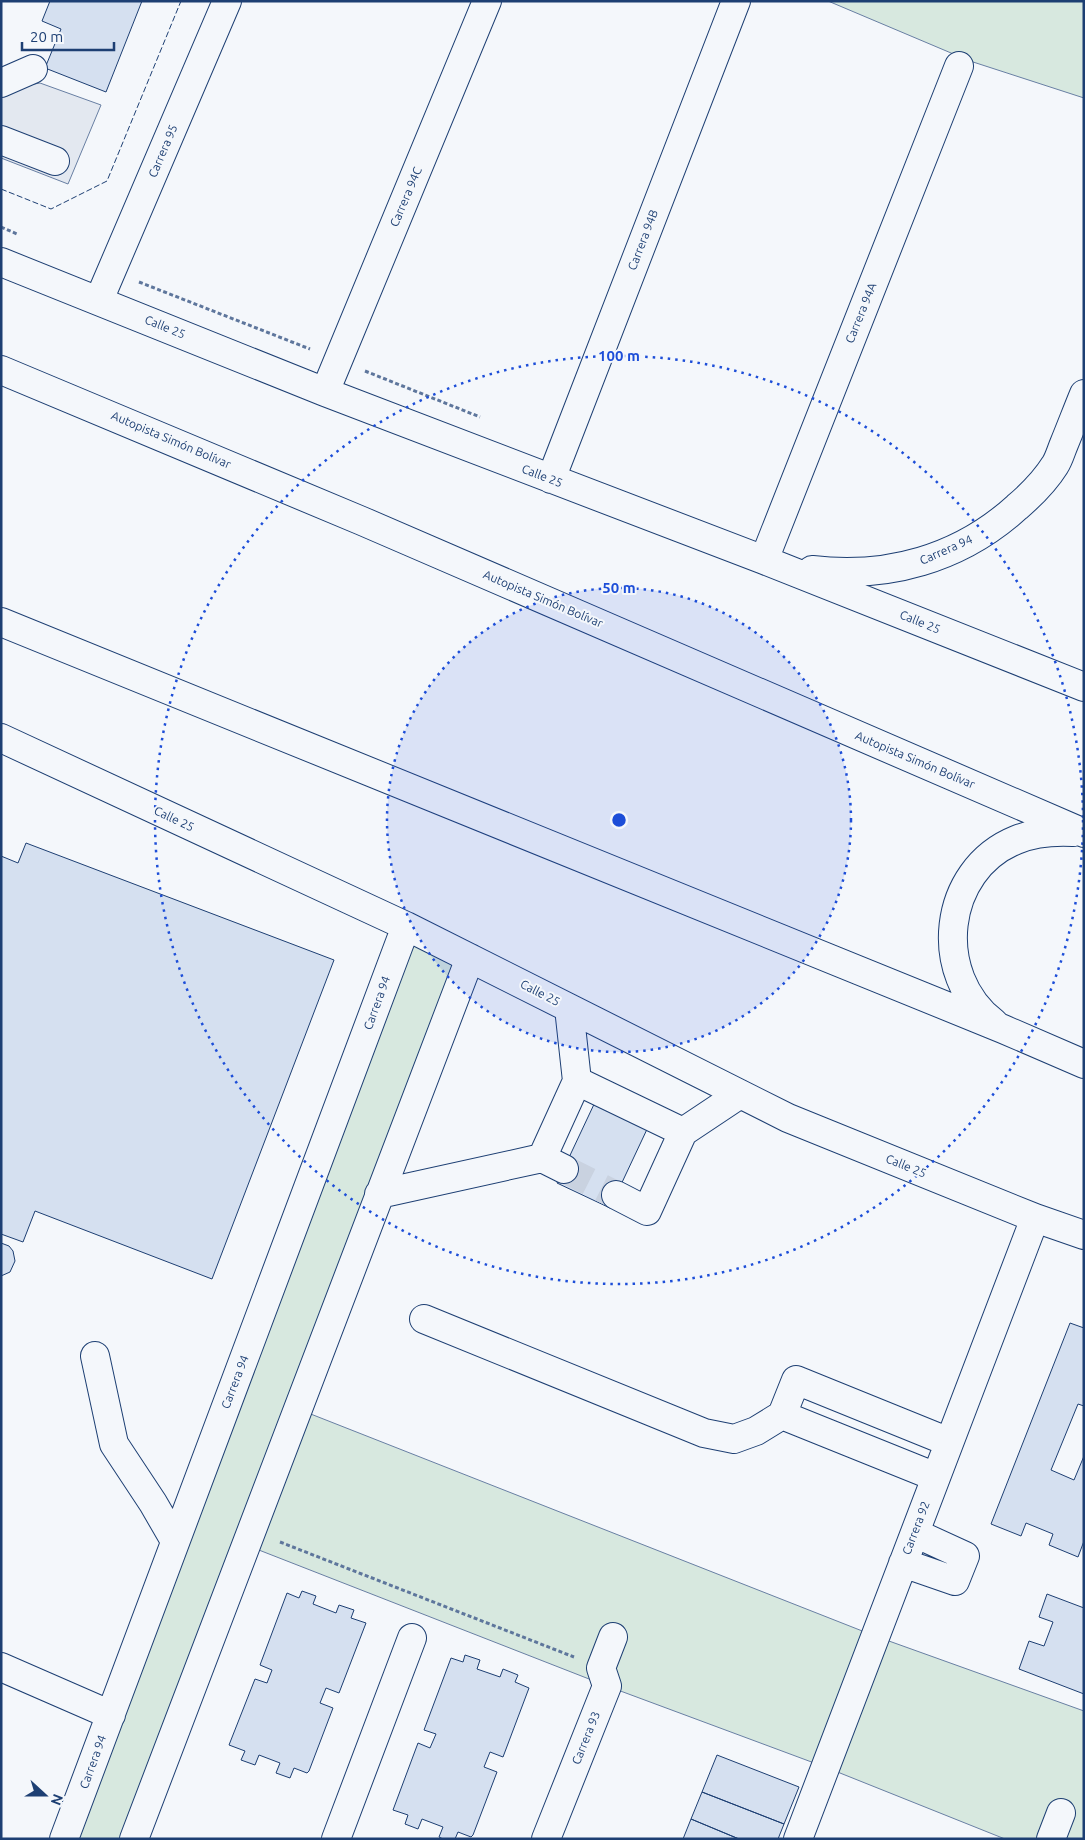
<svg xmlns="http://www.w3.org/2000/svg" width="1085" height="1840" font-family="Ubuntu,sans-serif">
<style>
.green{fill:#d7e8df;stroke:#687fa3}
.parking{fill:#e3e8f0;stroke:#687fa3}
.building{fill:#d5e0f0;stroke:#1d3f73}
.lines{fill:none;stroke-linecap:round;stroke-linejoin:round}
.minor-tunnel{stroke:#c9d2e0;stroke-width:28;stroke-dasharray:28 14;stroke-linecap:butt}
.minor-casing{stroke:#1d3f73;stroke-width:30}
.highway-casing{stroke:#1d3f73;stroke-width:30}
.path{stroke:#5e769c;stroke-width:3;stroke-dasharray:4 2.5;stroke-linecap:butt}
.minor{stroke:#f4f7fb;stroke-width:28}
.highway{stroke:#f4f7fb;stroke-width:28}
.fence{stroke:#1d3f73;stroke-width:1;stroke-dasharray:6 2.5;stroke-linecap:butt}
.ring{fill:none;stroke:#1d4ed8;stroke-width:2.5;stroke-dasharray:2.5 5}
.labels{text-anchor:middle;stroke-width:4;stroke-linejoin:round;paint-order:stroke}
.street-label{font-size:12px;fill:#1d3f73;stroke:#f4f7fb}
.centre{fill:#1d4ed8;stroke:#f4f7fb;stroke-width:2.5}
.ring-label{font-size:15px;text-anchor:middle;font-weight:bold;fill:#1d4ed8;stroke:#f4f7fb;stroke-width:4;stroke-linejoin:round;paint-order:stroke}
</style>
<rect width="100%" height="100%" fill="#f4f7fb"/>
<path class="green" d="M828 1H1084V98L970 61Z
M406 926 470 958 298 1409 875 1636 1084 1711V1839H1005L825 1767 607 1686 246 1545 134 1839H65Z"/>
<path class="parking" d="M40 83 101 105 68 184 1 158V90Z"/>
<path class="building" d="M50 1H142L106 92 45 68 61 29 42 21Z
M26 843 334 960 212 1279 35 1211 23 1242 1 1234V856L18 863Z
M596 1100 649 1125 610 1208 557 1183Z
M1 1243 9 1246 13 1251 15 1261 10 1272 1 1276Z
M1070 1323 1084 1328V1406L1078 1404 1051 1470 1074 1480 1084 1456V1541L1078 1557 1049 1545 1053 1534 1026 1523 1021 1536 991 1524Z
M302 1591 316 1596 313 1604 336 1613 339 1605 354 1610 351 1618 366 1623 339 1693 326 1688 320 1703 333 1708 309 1771 307 1773 294 1768 290 1778 276 1773 280 1763 259 1755 255 1765 241 1760 245 1751 229 1745 255 1679 267 1683 272 1670 260 1665 287 1593 299 1598Z
M1047 1594 1084 1608V1694L1019 1669 1029 1641 1044 1646 1053 1622 1039 1617Z
M465 1655 480 1660 477 1669 500 1677 503 1669 518 1675 515 1682 529 1688 503 1757 490 1752 484 1767 497 1772 473 1835 471 1837 458 1832 455 1839H443L439 1837 443 1827 422 1819 418 1829 405 1824 408 1815 393 1810 418 1743 430 1748 436 1734 424 1730 451 1658 463 1662Z
M717 1755 799 1787 784 1824 702 1792Z
M702 1792 784 1824 778 1839H739L691 1819Z
M691 1819 739 1839H683Z"/>
<g class="lines">
<path class="minor-tunnel" d="M564 1169 616 1195"/>
<g class="minor-casing">
<path id="minor" d="M1 83 33 69
M1 140 55 161
M1 262 325 392 764 560 1084 687
M99 300 227 1
M325 392 487 1
M551 479 736 1
M764 560 959 66
M812 570C887 579 960 559 1017 507 1031 495 1045 481 1055 465 1059 459 1061 451 1064 444 1071 427 1077 411 1084 394
M1 738 406 926 788 1118 1035 1218 1084 1235
M577 1081 683 1132
M564 1169 542 1158 577 1081 569 1008
M379 1194 542 1158
M616 1195 647 1211 683 1132 740 1094
M424 1319 704 1433 734 1439 756 1431 782 1415 796 1380 949 1442
M95 1356 114 1444 153 1503 175 1541
M782 1415 936 1477
M903 1563 955 1581 965 1556 915 1533
M1 1667 111 1715
M64 1839 406 926
M134 1839 470 958
M336 1839 412 1638
M546 1839 607 1686 601 1668 613 1637
M798 1839 1035 1218
M1051 1839 1061 1813"/>
</g>
<g class="highway-casing">
<path id="highway" d="M1 370 362 521 1084 833
M1 622 1003 1029 1084 1064
M994 1023C931 975 942 870 1016 840 1035 832 1053 831 1073 832"/>
</g>
<path class="path" d="M1 227 17 234
M139 282 310 349
M365 371 480 417
M280 1542 574 1657"/>
<use href="#minor" class="minor"/>
<use href="#highway" class="highway"/>
<path class="fence" d="M1 189 51 209 107 181 181 1"/>
</g>
<circle cx="619" cy="820" r="232" fill="#1d4ed8" fill-opacity=".12"/>
<g class="ring">
<circle cx="619" cy="820" r="232"/>
<circle cx="619" cy="820" r="464"/>
</g>
<g class="labels">
<g class="street-label">
<text transform="translate(163 151) rotate(-67)" y="4">Carrera 95</text>
<text transform="translate(406 197) rotate(-67)" y="4">Carrera 94C</text>
<text transform="translate(643 240) rotate(-69)" y="4">Carrera 94B</text>
<text transform="translate(861 313) rotate(-68)" y="4">Carrera 94A</text>
<text transform="translate(165 327) rotate(22)" y="4">Calle 25</text>
<text transform="translate(171 440) rotate(23)" y="4">Autopista Simón Bolívar</text>
<text transform="translate(542 476) rotate(21)" y="4">Calle 25</text>
<text transform="translate(946 550) rotate(-24)" y="4">Carrera 94</text>
<text transform="translate(543 599) rotate(23)" y="4">Autopista Simón Bolívar</text>
<text transform="translate(920 622) rotate(22)" y="4">Calle 25</text>
<text transform="translate(915 760) rotate(23)" y="4">Autopista Simón Bolívar</text>
<text transform="translate(174 819) rotate(25)" y="4">Calle 25</text>
<text transform="translate(540 993) rotate(27)" y="4">Calle 25</text>
<text transform="translate(377 1003) rotate(-70)" y="4">Carrera 94</text>
<text transform="translate(906 1166) rotate(22)" y="4">Calle 25</text>
<text transform="translate(235 1382) rotate(-69)" y="4">Carrera 94</text>
<text transform="translate(916 1528) rotate(-69)" y="4">Carrera 92</text>
<text transform="translate(586 1738) rotate(-68)" y="4">Carrera 93</text>
<text transform="translate(93 1762) rotate(-70)" y="4">Carrera 94</text>
</g>
</g>
<circle cx="619" cy="820" r="8" class="centre"/>
<g class="ring-label">
<text x="619" y="361">100 m</text>
<text x="619" y="593">50 m</text>
</g>
<rect width="1085" height="1840" fill="none" stroke="#1d3f73" stroke-width="5"/>
<g transform="translate(45 1795) rotate(111)" stroke="#f4f7fb" stroke-width="4" paint-order="stroke">
<path d="M0-4L9 19L0 12L-9 19Z" fill="#1d3f73"/>
<text y="-8" font-size="14" font-weight="bold" text-anchor="middle" fill="#1d3f73">N</text>
</g>
<path d="M22 42v8h92v-8" fill="none" stroke="#1d3f73" stroke-width="2.5"/>
<text x="30" y="42" font-size="15" fill="#1d3f73" stroke="#f4f7fb" stroke-width="4" paint-order="stroke">20 m</text>
</svg>
